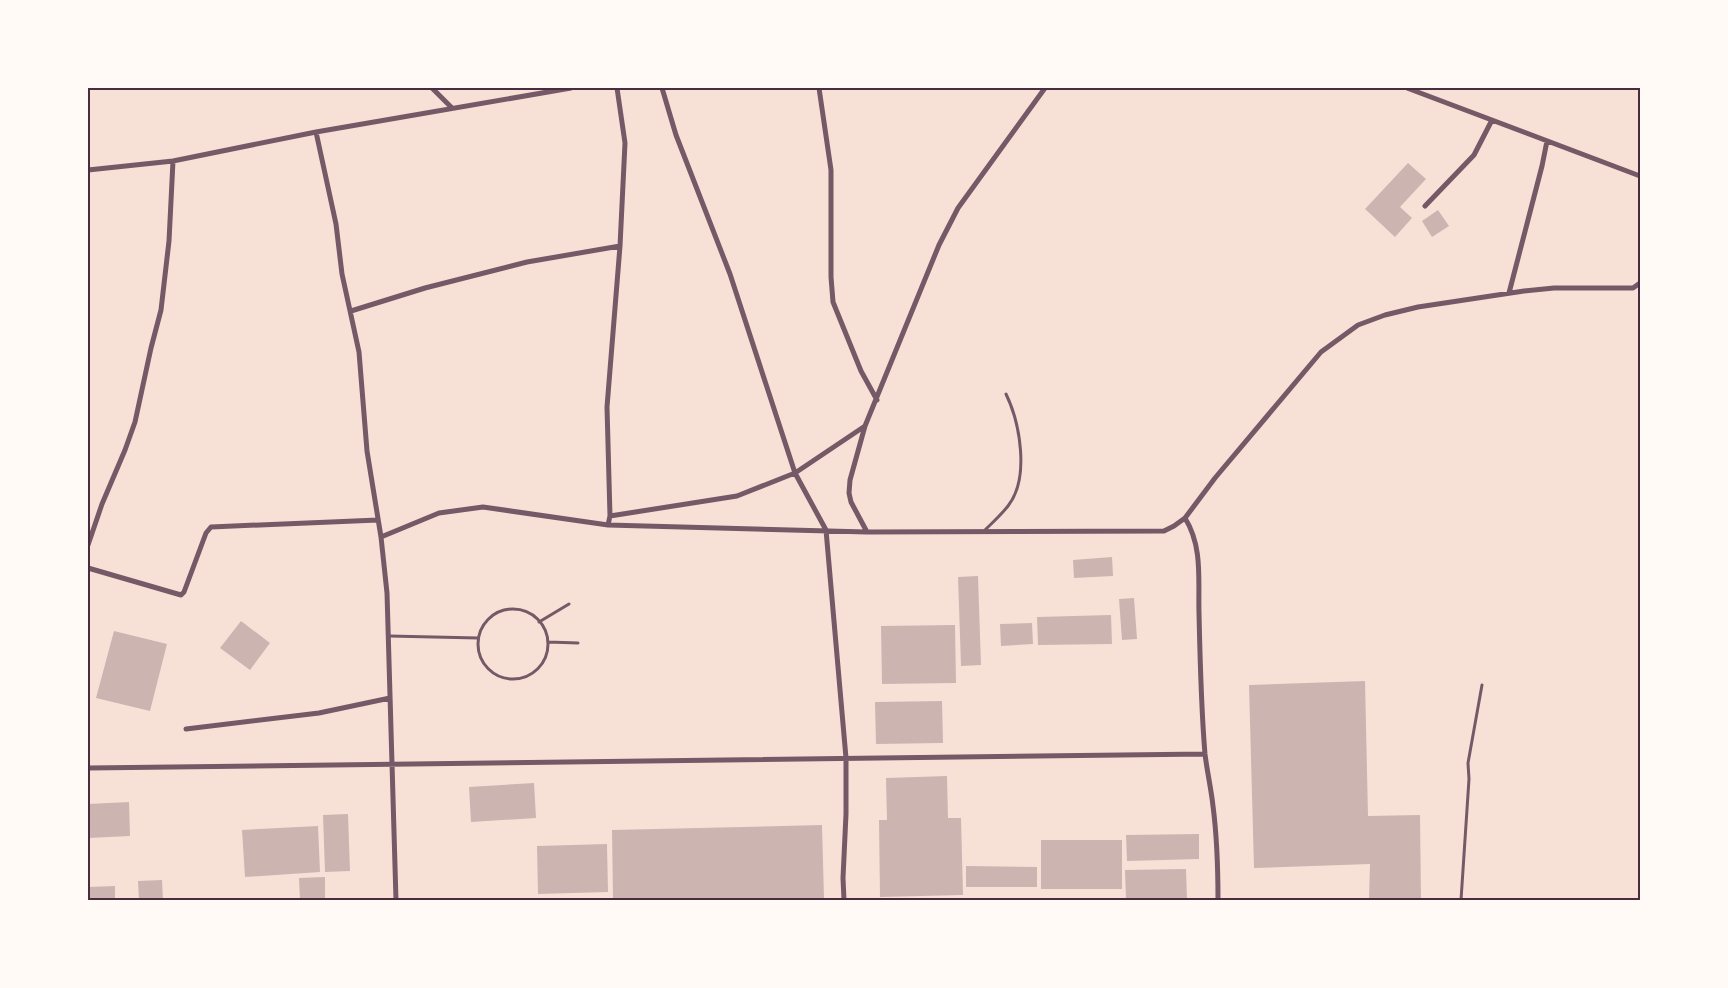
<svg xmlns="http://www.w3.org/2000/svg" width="1728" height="988" font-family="'Asap Condensed',sans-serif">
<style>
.building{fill:#ccb4b1}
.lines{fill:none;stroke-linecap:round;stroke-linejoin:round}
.service{stroke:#755966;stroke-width:3}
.minor{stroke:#755966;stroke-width:5}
.neatline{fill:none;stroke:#4a2c40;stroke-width:2}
</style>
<rect width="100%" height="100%" fill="#f7e1d7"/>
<path class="building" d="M1408 163 1426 179 1400 207 1412 218 1395 237 1365 209Z
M1438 210 1449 226 1432 237 1422 221Z
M1112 557 1113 576 1074 578 1073 560Z
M978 576 981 665 961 666 958 577Z
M1134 598 1137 639 1122 640 1119 599Z
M1111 615 1112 644 1038 645 1037 617Z
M241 621 270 643 250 670 220 648Z
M1032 623 1033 644 1001 646 1000 624Z
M955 625 956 683 882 684 881 626Z
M114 631 167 644 150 711 96 698Z
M1365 681 1368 816 1420 815 1421 900H1369L1370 864 1254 868 1249 685Z
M942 701 943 743 876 744 875 702Z
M947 776 948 818H961L963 895 880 897 879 820H887L886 778Z
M534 783 536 818 471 822 469 787Z
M129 802 130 836 88 838V804Z
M348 814 350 871 325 872 323 815Z
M822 825 824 898 613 900 612 830Z
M318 826 320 872 245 877 242 830Z
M1199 834V859L1127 861 1126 835Z
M1041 840H1122V889H1041Z
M607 844 608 892 538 894 537 846Z
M966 866 1037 867V887H966Z
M1186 869 1187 900H1126L1125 870Z
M325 877V900H300L299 878Z
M162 880 163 900H139L138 881Z
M115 886V900H88V887Z"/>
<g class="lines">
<path class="service" d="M984 531C992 523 1001 515 1008 506 1030 478 1020 423 1006 394
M478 644a35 35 0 1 1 70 0a35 35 0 1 1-70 0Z
M539 622 569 604
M389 636 478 638
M548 642 578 643
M1461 900 1469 779 1468 763 1482 685"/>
<path class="minor" d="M432 88 451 107
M819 88 831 170V277L833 302 861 371 877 400
M1407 88 1640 176
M316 132 336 224 342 274 359 352 367 451 381 537
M88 170 173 161 316 132 571 88
M1425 206 1474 155 1492 120
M1509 293 1542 166 1547 141
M351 311 425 288 527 262 620 246
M610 516 737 496 795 473 730 274 676 135 662 88
M1185 518C1203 547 1198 580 1199 613 1200 660 1201 707 1205 754 1207 771 1211 788 1213 806 1217 837 1218 869 1218 900
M608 525 610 516 607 407 620 246 625 143 617 88
M867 532 851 502 849 493 850 480 865 426 939 245 958 208 1045 88
M88 545 102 504 125 450 135 422 151 348 161 310 169 241 173 161
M88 568 181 595 184 592 206 533 211 527 378 520
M186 729 319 713 390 698
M88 768 1205 754
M396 900 387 593 381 537 439 513 483 507 608 525 867 532 1164 531 1174 526 1185 518 1215 478 1321 352 1358 325 1385 315 1418 307 1524 291 1554 288H1633L1640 283
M844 900 843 878 846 814V758L826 530 795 473 865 426"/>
</g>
<rect width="1728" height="988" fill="none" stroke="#fffaf5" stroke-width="178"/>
<rect x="89" y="89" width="1550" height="810" class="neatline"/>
</svg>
